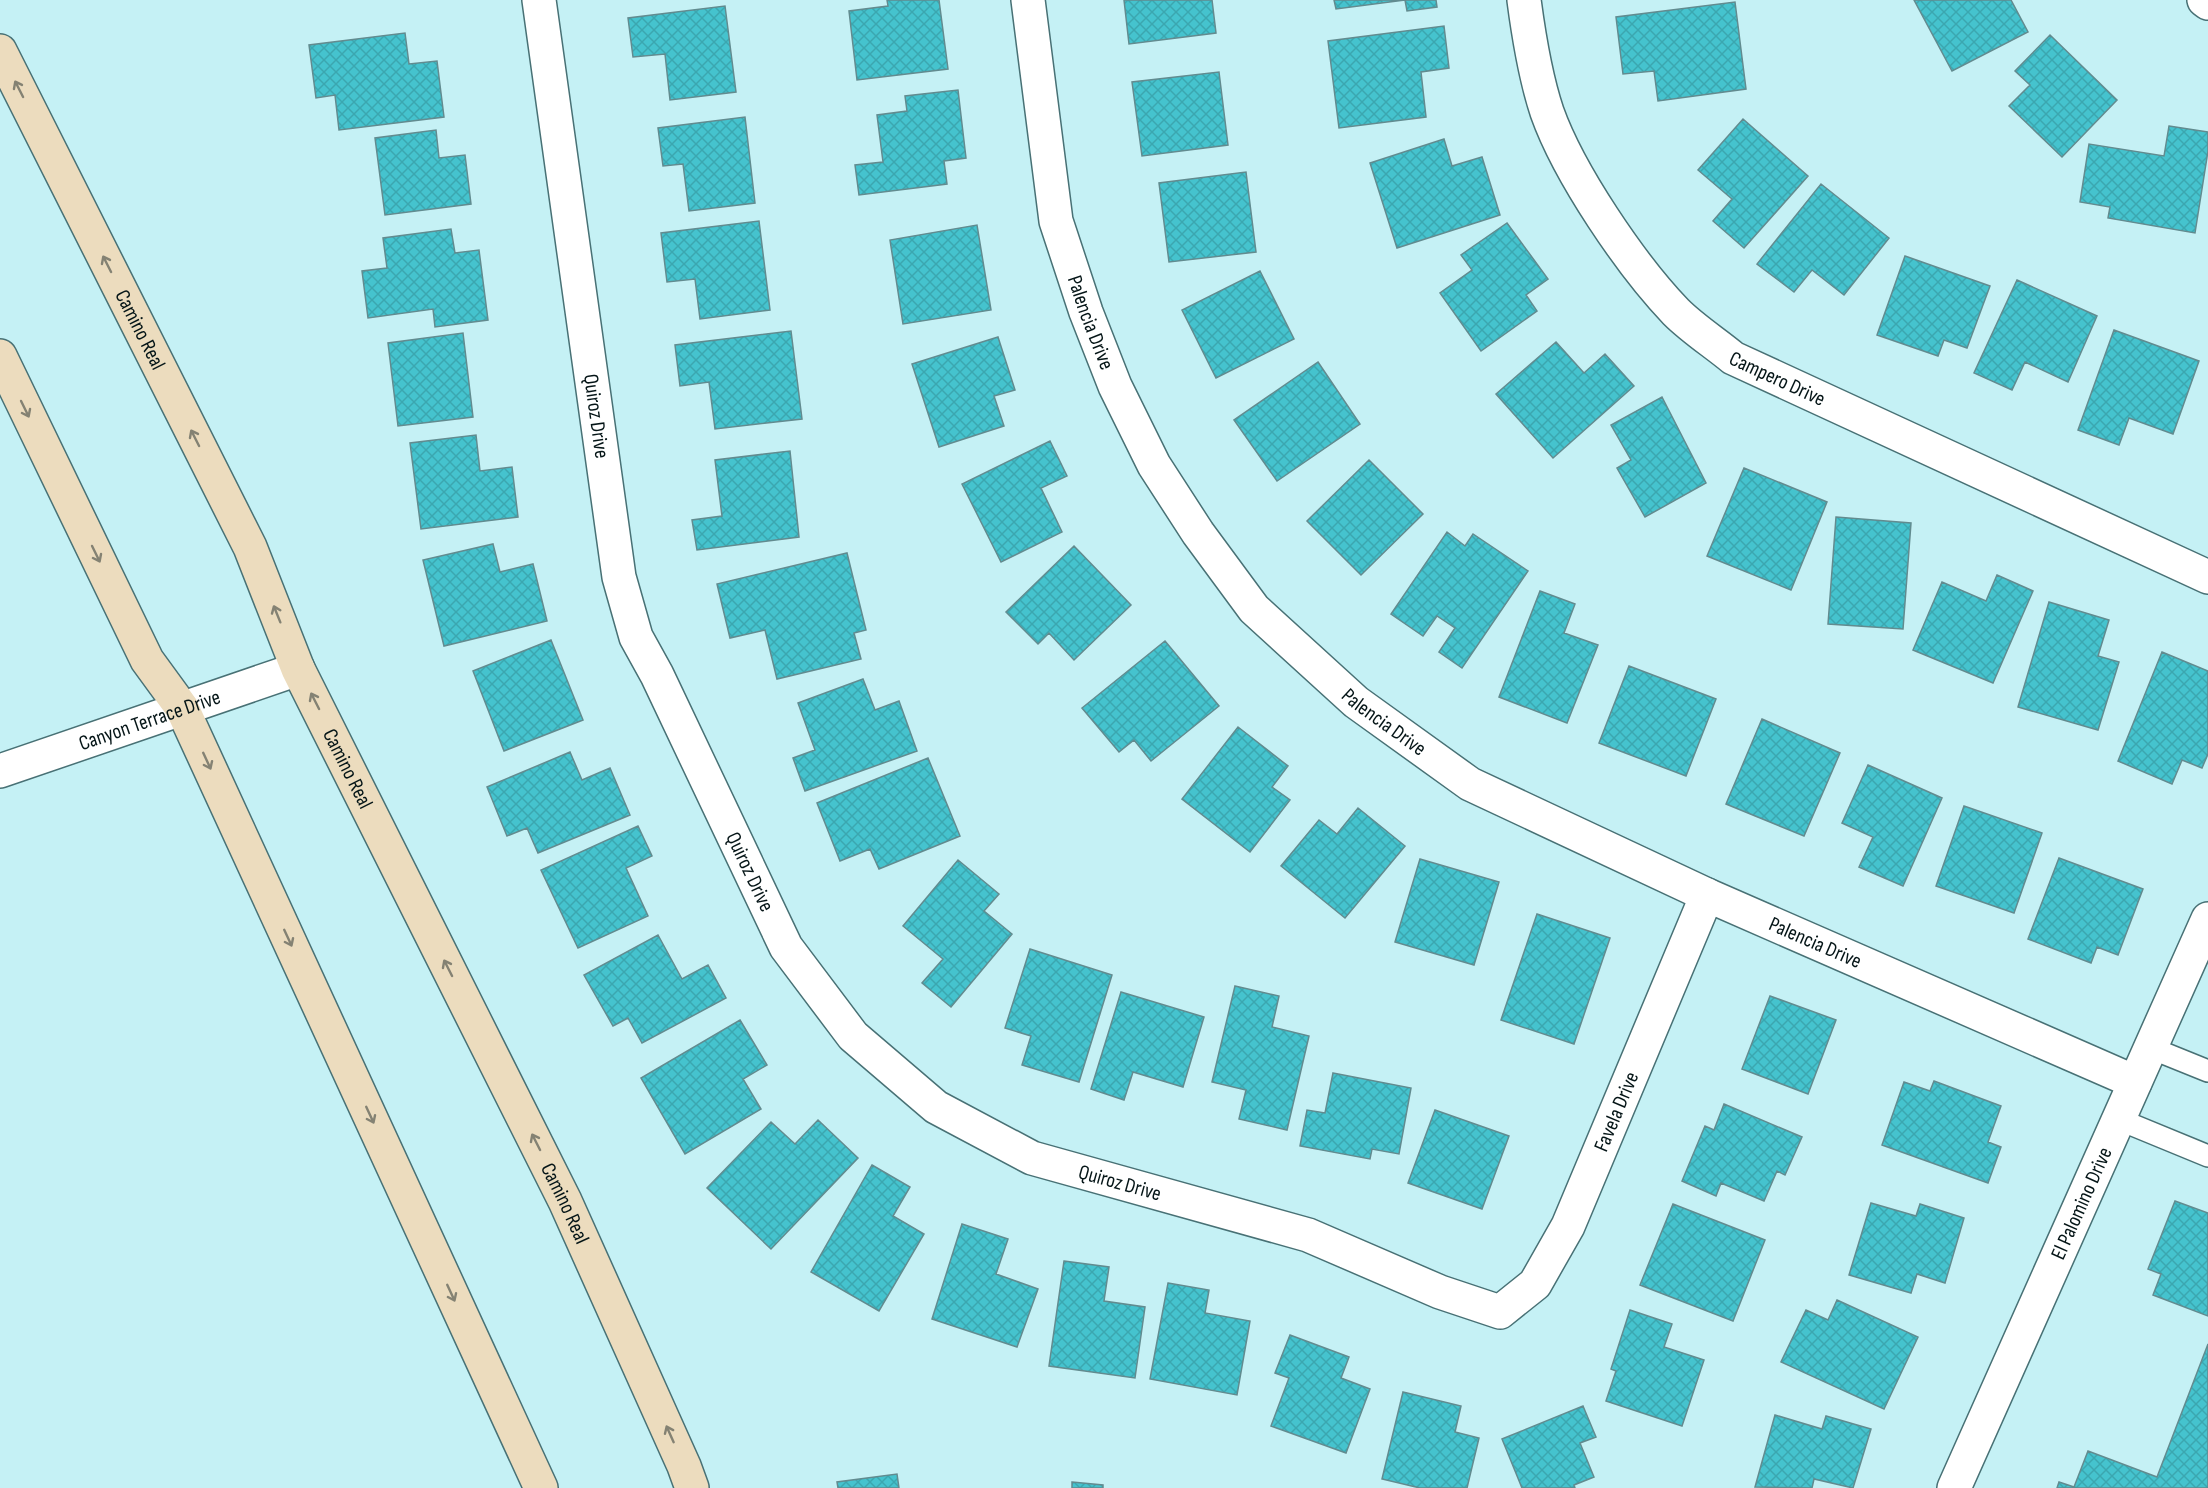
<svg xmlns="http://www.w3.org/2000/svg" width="2208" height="1488" font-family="'Sofia Sans Condensed',sans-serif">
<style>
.building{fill:url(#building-cross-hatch);stroke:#628b8f;stroke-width:1.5}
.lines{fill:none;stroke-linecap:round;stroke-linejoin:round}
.service-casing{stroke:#487175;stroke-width:24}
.minor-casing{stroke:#487175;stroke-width:36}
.secondary-casing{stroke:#487175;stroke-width:36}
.service{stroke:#fff;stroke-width:21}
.minor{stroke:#fff;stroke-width:33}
.secondary{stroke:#ecdcbe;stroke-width:33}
.oneway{stroke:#848273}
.labels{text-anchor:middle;stroke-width:4.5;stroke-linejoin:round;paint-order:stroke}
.street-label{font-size:21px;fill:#051517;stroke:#c5f1f5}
</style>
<defs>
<pattern id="building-cross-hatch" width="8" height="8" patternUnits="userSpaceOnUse" patternTransform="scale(1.5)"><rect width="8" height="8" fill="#45c3ce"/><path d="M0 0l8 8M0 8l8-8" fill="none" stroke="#3ba7b0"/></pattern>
</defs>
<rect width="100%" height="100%" fill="#c5f1f5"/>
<path class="building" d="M887 0H939L948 69 857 80 849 11 888 6Z
M1124 0H1212L1216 33 1129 44Z
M1334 0H1436L1437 7 1407 11 1405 0 1336 9Z
M1914 0H2011L2028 32 1952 71Z
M1735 2 1746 89 1658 101 1654 71 1623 74 1616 17Z
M725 6 736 92 670 100 665 54 633 57 628 18Z
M1444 26 1449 68 1421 72 1426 117 1339 128 1328 41Z
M405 33 409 64 437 61 444 117 339 130 335 95 316 98 309 45Z
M2050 35 2117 100 2062 157 2009 106 2030 85 2015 71Z
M1219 72 1228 145 1142 156 1132 82Z
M958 90 966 158 944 161 947 184 859 195 855 165 883 162 877 115 907 111 905 96Z
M745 117 755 203 689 211 683 164 663 166 658 128Z
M1743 119 1808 176 1744 248 1713 221 1732 199 1698 170Z
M2169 126 2208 132V151L2195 233 2108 218 2110 207 2080 202 2089 144 2164 156Z
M436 130 439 158 465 155 471 204 385 215 375 138Z
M1444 139 1452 166 1482 157 1500 215 1397 248 1370 163Z
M1246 172 1256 252 1169 262 1159 183Z
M1821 184 1889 238 1844 295 1812 270 1794 292 1757 264Z
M759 221 770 310 700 319 695 279 667 282 661 233Z
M1507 223 1548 279 1526 295 1537 311 1481 351 1440 293 1472 270 1461 255Z
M977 225 991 310 903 324 890 240Z
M451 229 455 253 479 250 488 320 435 327 433 309 368 318 362 271 387 268 383 238Z
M1905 256 1990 286 1967 348 1944 340 1938 356 1877 335Z
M1260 271 1294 339 1216 378 1182 310Z
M2017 280 2097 316 2068 382 2025 362 2012 390 1974 373Z
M2114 330 2199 361 2173 434 2129 418 2119 445 2078 430Z
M791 331 802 419 715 429 709 382 680 386 675 345Z
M463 333 473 417 398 426 388 343Z
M998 337 1015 390 994 396 1004 426 939 447 912 364Z
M1556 342 1584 373 1605 354 1634 386 1553 458 1496 394Z
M1318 362 1360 424 1277 481 1234 420Z
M1662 397 1706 483 1645 517 1617 468 1631 460 1611 425Z
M476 435 480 471 512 467 518 517 421 529 410 443Z
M1050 441 1067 476 1041 488 1062 532 1001 562 962 484Z
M790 451 799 537 697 550 692 520 722 516 715 460Z
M1369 460 1423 514 1361 575 1307 521Z
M1744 468 1827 502 1791 590 1707 556Z
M1836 517 1911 523 1903 629 1828 624Z
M1447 532 1465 546 1473 534 1528 571 1462 668 1439 652 1455 628 1437 616 1423 636 1391 614Z
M493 544 500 572 533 564 547 621 444 646 423 560Z
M1074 546 1131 605 1074 660 1049 633 1038 644 1006 612Z
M847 553 866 630 854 633 861 659 777 679 765 630 730 638 717 584Z
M1997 575 2033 591 1993 683 1913 650 1942 582 1986 601Z
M1540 591 1575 604 1564 633 1598 645 1567 723 1499 697Z
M2049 602 2109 620 2098 656 2119 662 2098 730 2018 707Z
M551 640 583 720 504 751 473 671Z
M1165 641 1219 706 1151 761 1134 740 1119 752 1082 708Z
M2162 652 2208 671V754L2202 768 2182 760 2172 784 2118 761Z
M1629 666 1716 699 1686 776 1599 743Z
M863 679 875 710 899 701 917 751 805 791 793 758 815 750 798 703Z
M1762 719 1840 753 1804 836 1726 804Z
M1238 727 1288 766 1272 787 1290 800 1250 852 1182 799Z
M570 752 582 780 610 768 630 815 538 853 527 828 507 836 487 787Z
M928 758 960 836 879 869 870 849 840 861 817 803Z
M1868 765 1942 798 1903 886 1859 867 1873 837 1842 823Z
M1964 806 2042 833 2014 913 1936 886Z
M1358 808 1405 846 1345 918 1281 866 1319 820 1337 834Z
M638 826 652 856 626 868 648 916 578 948 541 870Z
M2059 858 2143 889 2118 955 2097 947 2091 963 2028 939Z
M1420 859 1499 882 1474 965 1395 942Z
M958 860 999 894 984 911 1012 934 951 1007 922 983 943 959 903 926Z
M1537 914 1610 938 1574 1044 1501 1020Z
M658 935 682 979 708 965 726 998 642 1043 628 1018 613 1026 584 975Z
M1030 949 1112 975 1079 1082 1022 1065 1031 1036 1005 1028Z
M1235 986 1279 996 1272 1027 1309 1036 1287 1130 1239 1119 1246 1090 1212 1082Z
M1121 992 1204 1017 1183 1087 1133 1072 1124 1100 1091 1089Z
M1770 996 1836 1020 1808 1094 1742 1069Z
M740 1020 767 1065 743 1079 761 1109 685 1154 641 1078Z
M1333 1073 1411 1088 1399 1154 1372 1149 1370 1159 1300 1146 1307 1110 1325 1113Z
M1934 1081 2001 1106 1988 1142 2001 1147 1988 1183 1882 1145 1904 1082 1930 1091Z
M1724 1104 1802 1137 1785 1175 1777 1171 1764 1201 1721 1183 1716 1196 1682 1181 1705 1126 1714 1130Z
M1435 1110 1509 1136 1482 1209 1408 1183Z
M818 1120 858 1158 771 1249 707 1188 771 1122 795 1144Z
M872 1165 910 1187 893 1216 924 1234 879 1311 811 1272Z
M2175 1201 2208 1213V1316L2153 1295 2161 1274 2148 1269Z
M1871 1203 1916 1216 1920 1204 1964 1218 1945 1283 1917 1274 1911 1293 1849 1275Z
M1673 1204 1765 1240 1733 1321 1640 1285Z
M962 1224 1008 1239 996 1274 1038 1289 1017 1347 932 1319Z
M1064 1261 1109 1267 1104 1301 1145 1307 1135 1378 1049 1366Z
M1168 1283 1209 1290 1205 1313 1250 1321 1237 1395 1150 1379Z
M1837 1300 1918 1337 1884 1409 1781 1362 1806 1310 1828 1320Z
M1630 1310 1672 1324 1664 1347 1704 1360 1682 1426 1606 1401 1616 1371 1611 1369Z
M1290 1335 1349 1357 1341 1378 1370 1389 1346 1453 1271 1426 1289 1378 1275 1373Z
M2208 1344V1488H2057L2059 1482 2074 1487 2088 1451 2157 1477Z
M1403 1392 1461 1406 1455 1432 1479 1438 1467 1488H1420L1382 1479Z
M1583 1406 1596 1437 1580 1443 1594 1477 1574 1485 1575 1488H1522L1502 1439Z
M1775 1415 1822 1429 1826 1416 1871 1429 1853 1488 1814 1479 1812 1488 1755 1487Z
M897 1474 899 1488H838L837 1482Z
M1072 1482 1103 1485V1488H1072Z"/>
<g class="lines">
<g class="service-casing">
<path id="service" d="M2151 1048 2208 1071
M2118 1119 2208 1156"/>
</g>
<g class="minor-casing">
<g id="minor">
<path id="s1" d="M539 0 619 577 636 637 657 675 786 947 853 1036 936 1107 1032 1158 1308 1235 1440 1292 1500 1312 1535 1284 1568 1226 1707 895"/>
<path id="s2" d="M1028 0 1056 221 1086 312 1115 386 1154 465 1198 533 1254 609 1356 702 1470 784 1707 895 2135 1082"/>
<path id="s3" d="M1524 0C1529 38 1535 76 1547 112 1569 174 1631 265 1676 312 1693 329 1715 343 1733 358L2208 577"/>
<path d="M2204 0 2208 3"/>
<path id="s4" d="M0 771 298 669"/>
<path id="s5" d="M1954 1488 2208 919"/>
</g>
</g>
<g class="secondary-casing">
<g id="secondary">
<path id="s6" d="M0 51 250 547 298 669 565 1201 684 1466 692 1488"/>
<path d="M0 356 147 660 182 708 541 1488"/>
</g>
</g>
<use href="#service" class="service"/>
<use href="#minor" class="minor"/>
<use href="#secondary" class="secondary"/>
</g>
<defs><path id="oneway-shaft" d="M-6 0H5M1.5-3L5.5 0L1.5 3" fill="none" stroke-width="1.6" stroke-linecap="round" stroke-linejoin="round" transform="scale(1.5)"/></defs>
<g class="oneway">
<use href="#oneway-shaft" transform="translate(19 89) rotate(-117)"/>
<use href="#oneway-shaft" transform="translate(107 264) rotate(-117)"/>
<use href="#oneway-shaft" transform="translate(25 409) rotate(64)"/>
<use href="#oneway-shaft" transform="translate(195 438) rotate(-117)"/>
<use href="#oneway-shaft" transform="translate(96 554) rotate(64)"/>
<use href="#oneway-shaft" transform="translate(277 614) rotate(-112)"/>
<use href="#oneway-shaft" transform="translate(315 701) rotate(-117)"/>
<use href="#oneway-shaft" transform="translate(207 761) rotate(65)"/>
<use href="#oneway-shaft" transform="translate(288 938) rotate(65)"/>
<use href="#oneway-shaft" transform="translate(448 968) rotate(-117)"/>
<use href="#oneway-shaft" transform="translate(370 1115) rotate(65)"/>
<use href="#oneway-shaft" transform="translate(536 1142) rotate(-117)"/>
<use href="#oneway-shaft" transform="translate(451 1293) rotate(65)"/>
<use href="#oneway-shaft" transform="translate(670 1434) rotate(-114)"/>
</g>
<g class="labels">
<g class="street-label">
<text dy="7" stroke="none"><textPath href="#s2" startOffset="330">Palencia Drive</textPath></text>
<text dy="7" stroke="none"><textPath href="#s6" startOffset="312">Camino Real</textPath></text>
<text dy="7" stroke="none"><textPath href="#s3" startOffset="476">Campero Drive</textPath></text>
<text dy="7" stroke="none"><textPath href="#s1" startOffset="420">Quiroz Drive</textPath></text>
<text dy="7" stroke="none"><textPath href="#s4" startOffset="158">Canyon Terrace Drive</textPath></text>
<text dy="7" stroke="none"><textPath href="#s2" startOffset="834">Palencia Drive</textPath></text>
<text dy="7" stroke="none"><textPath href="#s6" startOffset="798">Camino Real</textPath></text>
<text dy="7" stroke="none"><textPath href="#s1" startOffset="906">Quiroz Drive</textPath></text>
<text dy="7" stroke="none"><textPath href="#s2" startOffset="1320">Palencia Drive</textPath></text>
<text dy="7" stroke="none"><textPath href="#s1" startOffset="2048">Favela Drive</textPath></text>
<text dy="7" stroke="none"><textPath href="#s1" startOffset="1410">Quiroz Drive</textPath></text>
<text dy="7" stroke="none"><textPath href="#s6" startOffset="1284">Camino Real</textPath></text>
<text dy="7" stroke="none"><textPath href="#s5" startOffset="312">El Palomino Drive</textPath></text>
</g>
</g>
</svg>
